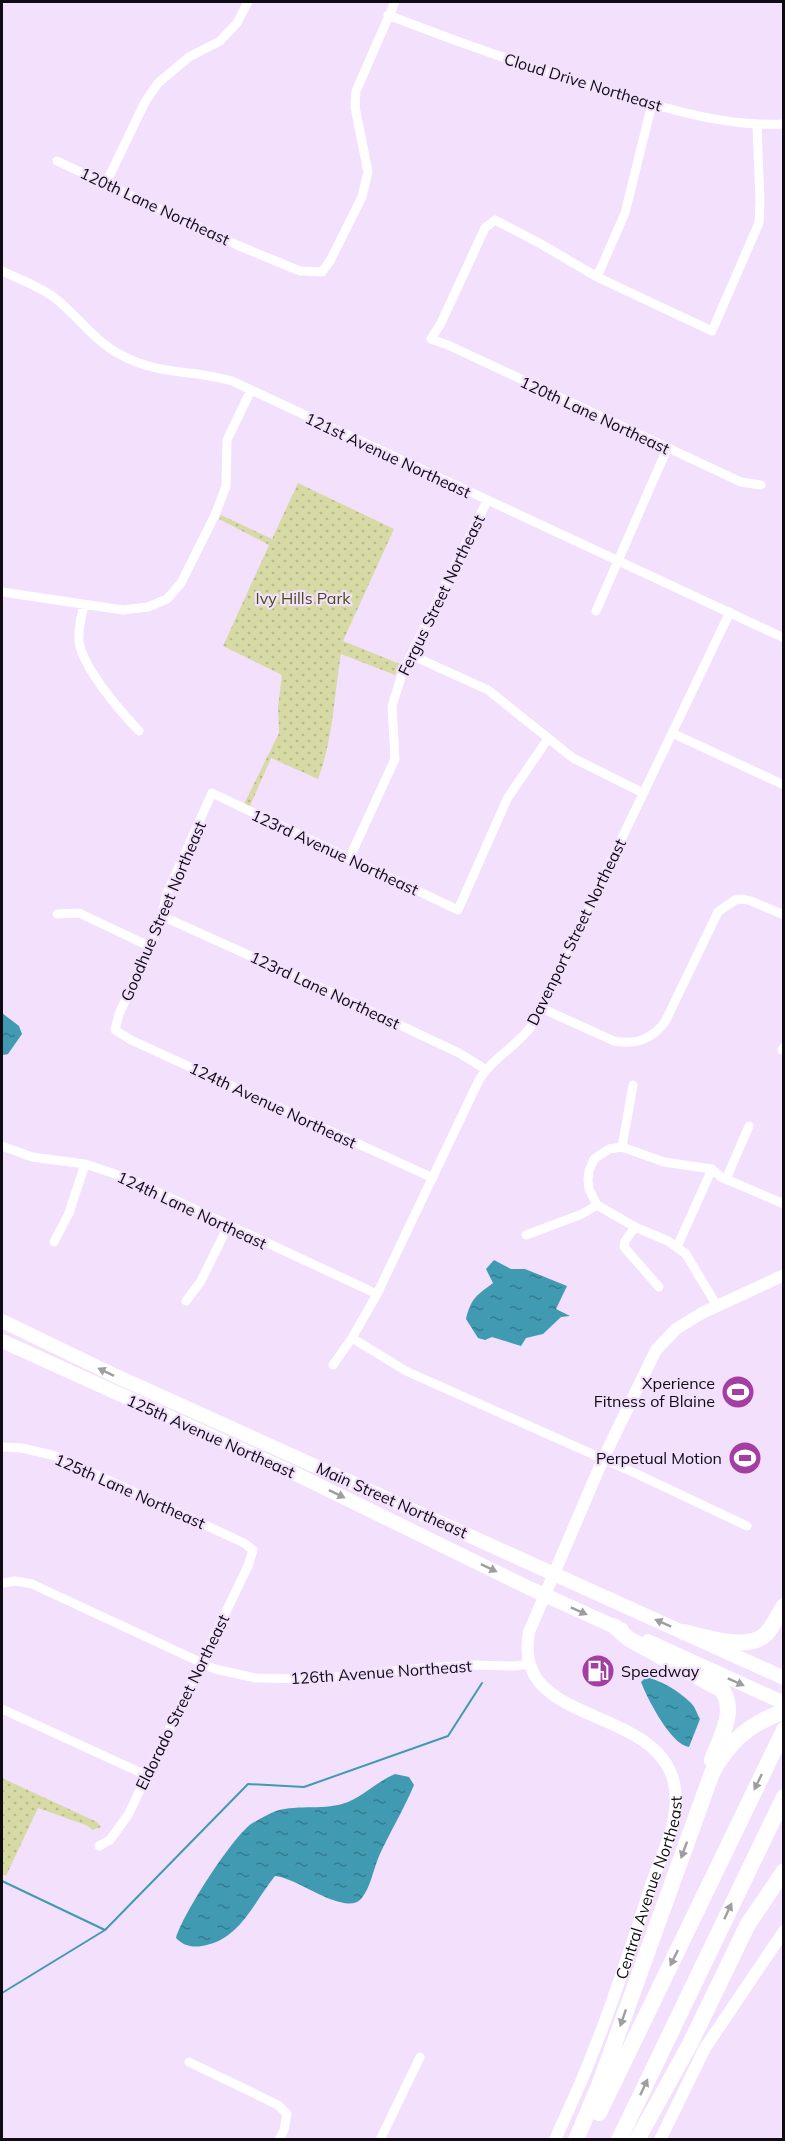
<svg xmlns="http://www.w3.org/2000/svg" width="785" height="2141" font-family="Mulish,sans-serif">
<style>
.park{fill:url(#park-dots)}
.water{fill:url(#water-ripples)}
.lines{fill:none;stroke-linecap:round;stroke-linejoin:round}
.stream{stroke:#409ab1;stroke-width:2}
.minor{stroke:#fff;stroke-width:9}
.tertiary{stroke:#fff;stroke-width:12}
.secondary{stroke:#fff;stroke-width:14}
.motorway{stroke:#fff;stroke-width:16}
.oneway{fill:#9f9da1}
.labels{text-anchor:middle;stroke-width:4.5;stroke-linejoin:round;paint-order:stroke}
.street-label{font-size:16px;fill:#100a14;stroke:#f2e0fd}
.park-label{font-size:16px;fill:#4b4c17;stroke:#f2e0fd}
.poi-label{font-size:16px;fill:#100a14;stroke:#f2e0fd;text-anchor:end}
</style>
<defs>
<pattern id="park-dots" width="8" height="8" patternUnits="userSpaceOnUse" patternTransform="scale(1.5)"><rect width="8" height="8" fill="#d8daa5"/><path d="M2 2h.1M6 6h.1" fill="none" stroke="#b8ba8d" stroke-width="1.8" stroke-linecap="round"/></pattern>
<pattern id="water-ripples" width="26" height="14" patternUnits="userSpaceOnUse" patternTransform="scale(1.5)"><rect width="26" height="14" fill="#409ab1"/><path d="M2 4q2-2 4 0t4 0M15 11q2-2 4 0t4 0" fill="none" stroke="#347c8f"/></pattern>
</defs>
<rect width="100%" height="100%" fill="#f2e0fd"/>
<path class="park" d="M298 483 394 529 343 641 400 664 395 675 341 654C334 696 333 740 318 779L271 758 250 806 244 804 279 733 278 707 282 675 223 646 269 545 219 519 221 515 272 539Z
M2 1778 97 1822 101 1827 92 1830 88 1826 38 1808 6 1876 2 1873Z"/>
<path class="water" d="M2 1013 19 1026 22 1034 8 1054 2 1055Z
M494 1260 511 1269H525L567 1286 556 1309 570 1316 561 1317 543 1334 526 1338 521 1346 492 1337 485 1340 478 1338 466 1319C471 1298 477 1295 493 1283L486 1269Z
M646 1677C660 1680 679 1691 690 1702 695 1706 697 1714 700 1719L689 1747C671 1745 647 1698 641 1682Z
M395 1774 409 1777 414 1785C404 1809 390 1832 379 1856 373 1870 371 1887 361 1899 356 1904 351 1904 344 1903 321 1899 294 1878 275 1876 253 1903 240 1940 202 1946 191 1948 183 1945 176 1938 183 1914 231 1839 251 1824 258 1820 268 1814 276 1811 299 1804 325 1811 348 1802 365 1795 378 1781 395 1774Z"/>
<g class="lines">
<path class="stream" d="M2 1881 105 1930
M2 1993 105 1930 248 1784 304 1787 448 1736 482 1683"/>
<path class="minor" d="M388 15C462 44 537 70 613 93 669 109 725 127 784 124
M57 161 237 245 300 271 322 272 330 261 362 197 368 172 355 107 356 91 395 2
M106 183 145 102 158 83 189 57 220 41 237 23 248 2
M495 220 485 228 441 323 431 339 448 345 741 482 761 485
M495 220 541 244 597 277 712 331 759 223 760 201 757 125
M2 271C19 279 39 286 55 298 78 316 94 341 121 355 160 376 192 369 232 381L784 638
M597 277 625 213 652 104
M2 592 123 610 148 607 167 599 181 583 215 515 226 486 227 440 251 390
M84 605C81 617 78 629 79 642 83 668 120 711 139 731
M596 611 667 449
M411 655 488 690 573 758 643 793
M672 733 784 785
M349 859 395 759 392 706 403 671 487 501
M57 914 79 913 151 947
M162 916 328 991 459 1053 485 1069
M541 1008 614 1041C636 1045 651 1040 665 1022L718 912 735 900 743 899 751 901 784 915
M782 1050 784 1047
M2 1146 32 1157 85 1164 130 1179 377 1294
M622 1147 633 1085
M433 1178 131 1040 115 1030 119 1014 159 928 167 893 212 793 458 910 507 799 547 740
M726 1179 749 1126
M635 1227 625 1241 624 1247 659 1287
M526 1235 582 1214 597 1205
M54 1242 69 1213 85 1164
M677 1247 712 1169
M186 1301 201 1281 228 1226
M717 1306 686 1254 668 1241 635 1227 597 1205 589 1189 588 1179 589 1171 594 1159 609 1149 622 1147 664 1162 712 1169 721 1177 784 1204
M352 1338 406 1371 637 1474 747 1526
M333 1365 352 1338 377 1294 479 1080C493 1057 518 1046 533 1024L730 612
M2 1447 22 1448 56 1456 244 1543 253 1550 248 1566 128 1815 110 1840 99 1846
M2 1583 16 1581 32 1584 215 1669 256 1678 316 1679 422 1668 474 1665 515 1666 528 1664
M2 1709 148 1776
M189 2062 278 2105 287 2114 284 2130 279 2140
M380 2140 420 2057"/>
<g class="tertiary">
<path id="s1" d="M555 2140C568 2110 582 2082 593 2052 615 1998 632 1943 650 1888 661 1854 682 1820 674 1783 656 1704 511 1727 529 1632L603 1459 656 1350 676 1329 702 1313 784 1275"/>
<path d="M660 2140 705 2048 784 1931"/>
</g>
<path class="secondary" d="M2 1321 116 1376 784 1678
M2 1341 302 1477 529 1588 622 1630
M648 1641 784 1703"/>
<path class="motorway" d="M614 1626 629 1639 722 1690C737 1711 720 1738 712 1760
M684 1632C705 1637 748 1652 766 1634 773 1627 778 1615 784 1606
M599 2113 784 1730
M576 2140 600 2083 712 1773C728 1743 750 1722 784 1712
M619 2140 784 1797
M637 2140 690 2044 748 1924 784 1871"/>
</g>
<defs><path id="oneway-solid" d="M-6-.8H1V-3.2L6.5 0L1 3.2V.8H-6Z" transform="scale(1.5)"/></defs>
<g class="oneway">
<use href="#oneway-solid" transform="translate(106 1372) rotate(-154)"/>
<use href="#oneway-solid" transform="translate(337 1494) rotate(26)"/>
<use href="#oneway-solid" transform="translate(489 1568) rotate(26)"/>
<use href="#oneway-solid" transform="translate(579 1611) rotate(24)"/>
<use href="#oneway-solid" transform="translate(663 1623) rotate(-156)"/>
<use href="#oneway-solid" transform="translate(736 1682) rotate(24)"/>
<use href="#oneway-solid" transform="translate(758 1782) rotate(116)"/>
<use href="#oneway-solid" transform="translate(684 1850) rotate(110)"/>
<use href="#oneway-solid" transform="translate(728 1911) rotate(-65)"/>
<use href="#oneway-solid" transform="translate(674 1958) rotate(116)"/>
<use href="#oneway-solid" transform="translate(623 2018) rotate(109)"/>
<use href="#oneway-solid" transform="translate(644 2087) rotate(-65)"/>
</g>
<defs>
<g id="stadium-disc" transform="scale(1.725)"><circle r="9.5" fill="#a43ea2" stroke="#f2e0fd"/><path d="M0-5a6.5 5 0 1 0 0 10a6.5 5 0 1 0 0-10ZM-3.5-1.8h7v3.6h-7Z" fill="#fff"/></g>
<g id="fuel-disc" transform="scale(1.725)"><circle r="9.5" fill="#a43ea2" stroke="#f2e0fd"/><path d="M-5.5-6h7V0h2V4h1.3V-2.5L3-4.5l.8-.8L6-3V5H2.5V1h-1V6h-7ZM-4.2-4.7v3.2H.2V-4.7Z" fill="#fff"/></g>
</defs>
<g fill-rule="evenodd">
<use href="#stadium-disc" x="738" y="1392"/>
<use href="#stadium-disc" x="745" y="1458"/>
<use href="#fuel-disc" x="598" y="1671"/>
</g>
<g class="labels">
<g class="street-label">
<text transform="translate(583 82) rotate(17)" y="6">Cloud Drive Northeast</text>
<text transform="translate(155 206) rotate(25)" y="6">120th Lane Northeast</text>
<text transform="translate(595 415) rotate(25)" y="6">120th Lane Northeast</text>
<text transform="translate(388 455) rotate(25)" y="6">121st Avenue Northeast</text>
<text transform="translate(441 595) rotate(-64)" y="6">Fergus Street Northeast</text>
<text transform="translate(335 852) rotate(25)" y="6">123rd Avenue Northeast</text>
<text transform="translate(163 911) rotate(-67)" y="6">Goodhue Street Northeast</text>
<text transform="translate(576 932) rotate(-64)" y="6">Davenport Street Northeast</text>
<text transform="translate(325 990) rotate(25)" y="6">123rd Lane Northeast</text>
<text transform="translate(273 1105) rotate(25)" y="6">124th Avenue Northeast</text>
<text transform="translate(192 1210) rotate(25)" y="6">124th Lane Northeast</text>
<text transform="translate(211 1436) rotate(24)" y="6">125th Avenue Northeast</text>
<text transform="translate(130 1491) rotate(24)" y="6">125th Lane Northeast</text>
<text transform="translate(392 1500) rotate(24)" y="6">Main Street Northeast</text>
<text transform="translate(381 1672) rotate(-4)" y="6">126th Avenue Northeast</text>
<text transform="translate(182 1702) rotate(-64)" y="6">Eldorado Street Northeast</text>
<text dy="6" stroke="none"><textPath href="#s1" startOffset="270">Central Avenue Northeast</textPath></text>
</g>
<g class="park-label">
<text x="303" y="604">Ivy Hills Park</text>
</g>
<g class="poi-label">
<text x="715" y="1389">Xperience<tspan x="715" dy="18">Fitness of Blaine</tspan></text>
<text x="722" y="1464">Perpetual Motion</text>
<text x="621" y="1677" text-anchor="start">Speedway</text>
</g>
</g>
<rect width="785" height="2141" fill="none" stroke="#100a14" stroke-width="6"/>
</svg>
